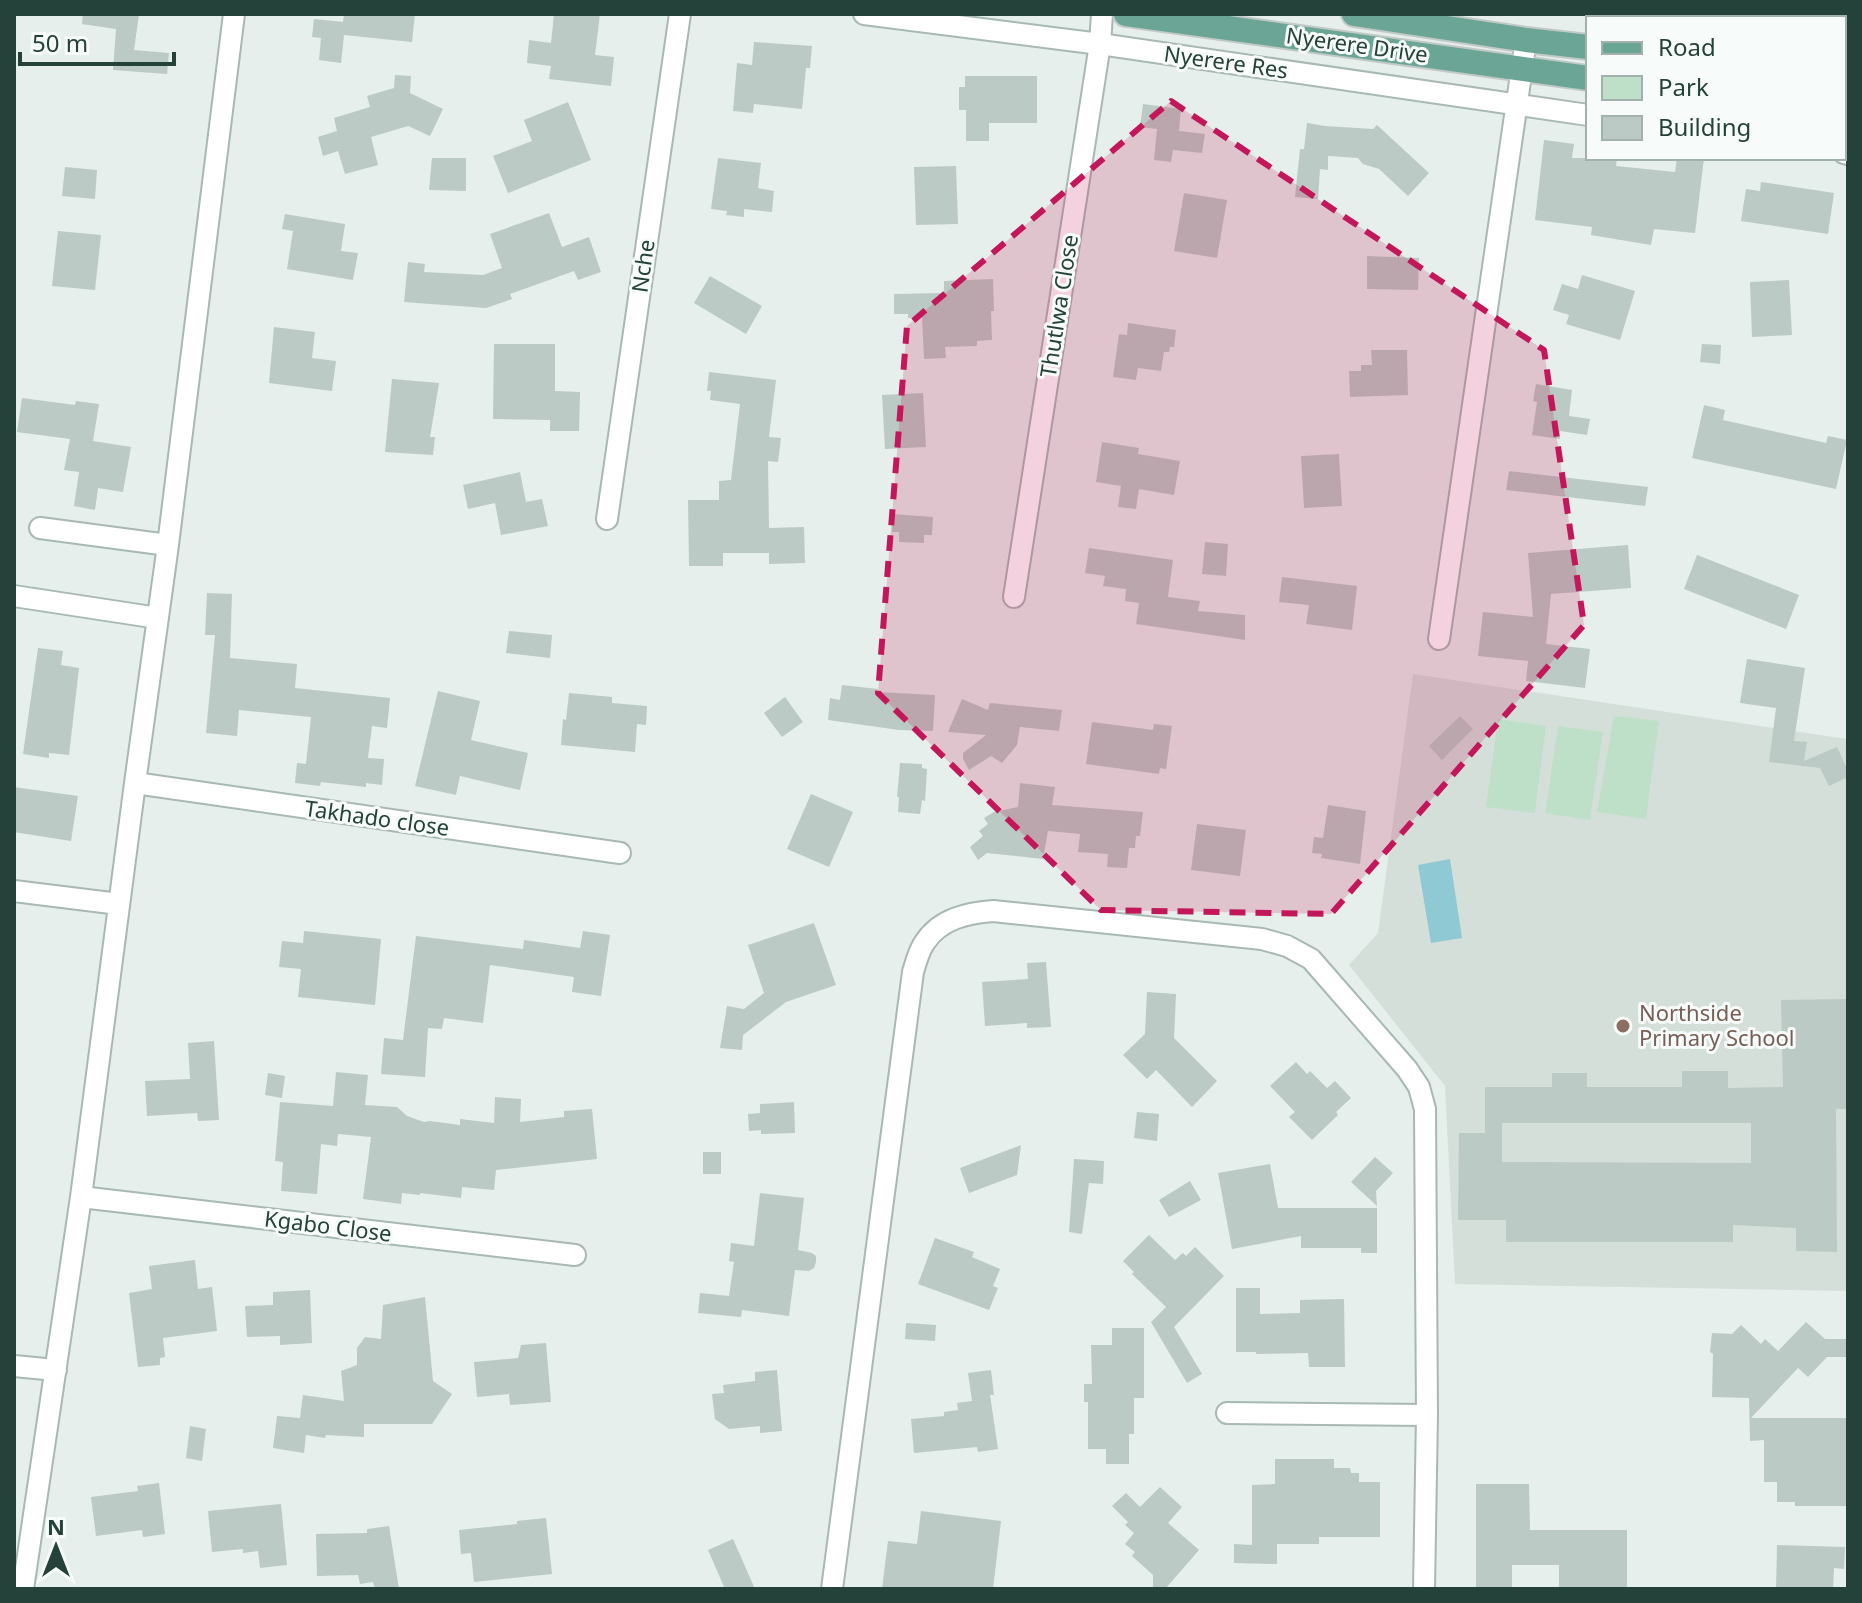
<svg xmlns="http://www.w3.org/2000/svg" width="1862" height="1603" font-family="'Noto Sans',sans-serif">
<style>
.built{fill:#d4dfda}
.green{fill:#bfe0c8}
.water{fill:#8ec9d4}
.building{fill:#bbcac4;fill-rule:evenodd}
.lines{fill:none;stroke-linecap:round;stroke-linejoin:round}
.minor-casing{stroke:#a8b8b2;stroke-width:24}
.major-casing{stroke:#c2cac8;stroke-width:28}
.minor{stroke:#fff;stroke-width:20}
.major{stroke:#6aa596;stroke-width:24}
.marked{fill:#c2185b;fill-opacity:0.2;stroke:#c2185b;stroke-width:6;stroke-dasharray:16 10;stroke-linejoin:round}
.education-dot{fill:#8d6e63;stroke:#f7fbf9;stroke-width:3}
.labels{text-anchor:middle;stroke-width:6;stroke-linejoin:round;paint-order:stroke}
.street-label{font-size:22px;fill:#24423a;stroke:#f7fbf9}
.education-label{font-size:22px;fill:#785e54;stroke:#f7fbf9;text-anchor:start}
</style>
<rect width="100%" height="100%" fill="#e6efeb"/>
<path class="built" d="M1413 674 1847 739 1848 1291 1455 1284 1445 1086 1349 965 1378 933Z"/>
<path class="green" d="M1614 716 1659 721 1646 819 1597 812Z
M1498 719 1546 726 1535 813 1486 807Z
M1558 726 1603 732 1590 820 1545 813Z"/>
<path class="water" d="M1450 859 1462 938 1431 943 1418 865Z"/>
<path class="building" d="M83 14H139L134 50 169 53 167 74 113 70 116 29 82 24Z
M344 14H415L412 42 344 35 341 63 319 60 321 38 312 37 314 19 343 22Z
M554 14H600L595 55 614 57 611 86 549 79 551 66 527 63 529 40 551 43Z
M754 42 812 46 810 68H806L802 109 754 104 753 113 733 111 737 63 752 65Z
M395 75 411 76 410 93 443 109 430 136 408 126 371 137 378 165 345 174 338 151 323 156 318 137 337 131 334 118 370 107 367 96 394 88Z
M965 76H1037V123H989V141H966V110H959V87H965Z
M568 102 591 160 508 193 493 156 532 141 524 120Z
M1143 104 1181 109 1179 131 1205 134 1202 153 1173 150 1171 162 1154 160 1157 129 1140 127Z
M1307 123 1325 126 1373 129 1377 125 1429 173 1408 196 1379 169 1363 164 1358 158 1328 156V170L1320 169 1318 199 1295 197 1300 149H1304Z
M1544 140 1574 144 1572 158H1617L1616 166 1675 172 1677 158H1704L1695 233 1654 229 1651 245 1591 235 1592 227 1535 220Z
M432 158H466V191L429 190Z
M718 158 761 163 758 188 774 191 772 212 744 209V217L726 215 727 211 711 209Z
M956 166 958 224 916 225 914 167Z
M65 167 97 170 95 199 62 196Z
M1761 182 1834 193 1828 234 1741 221 1746 189 1760 191Z
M1184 193 1227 200 1217 258 1174 251Z
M549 213 562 247 589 237 601 272 578 280 574 271 510 294 512 299 486 308 404 302 408 262 425 264 424 272 483 275 502 268 490 234Z
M285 214 345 224 341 251 358 253 353 280 287 269 293 231 282 229Z
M58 231 101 235 95 290 52 286Z
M1367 256 1419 258 1418 290 1367 289Z
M1582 275 1635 291 1620 340 1566 324 1569 315 1553 310 1562 284 1578 289Z
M710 276 762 306 746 334 694 303Z
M993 279 994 311H991L992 340 977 341V346L945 347 946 358 924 359 922 317 908 318V314H894V294L944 293V281Z
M1789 280 1792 335 1752 337 1750 282Z
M1128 323 1176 330 1174 347H1170L1169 352H1164L1161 371 1138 368 1136 380 1113 377 1119 334 1127 335Z
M274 327 315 332 312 358 336 361 332 391 269 383Z
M494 344H555V391L580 392 579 431H550V420L493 419Z
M1702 344 1721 345 1720 364 1700 362Z
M1371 350H1407L1408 395 1350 397 1349 371H1361V365H1372Z
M709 372 776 380 769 437 781 438 778 462 768 461 769 528 804 527 805 563 769 564V553H723V566H689L688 500H719V481L731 480 740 404 710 400 711 391H707Z
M392 379 439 383 430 437H435L433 455 385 452Z
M1536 384 1572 390 1569 416 1590 419 1587 435 1560 431V439L1532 435 1537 402 1533 401Z
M923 393 926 447 885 449 882 395Z
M22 398 75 405 76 401 99 404 93 441 131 447 123 492 98 488 95 510 74 506 79 472 64 470 70 439 17 432Z
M1704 405 1725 410 1723 420 1826 443 1828 436 1847 440 1836 489 1692 458Z
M1102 442 1139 448 1138 454 1180 461 1174 495 1139 489 1136 509 1118 507 1121 486 1096 482Z
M1339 454 1342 506 1304 508 1301 456Z
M1509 471 1648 487 1645 506 1506 490Z
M520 472 526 502 542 499 548 526 501 535 495 503 468 509 463 485Z
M893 514 933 517 932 535H924V543L899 542V532H892Z
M1205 542 1228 544 1226 576 1202 574Z
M1628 545 1631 588 1551 594 1546 644 1590 649 1585 688 1526 681 1528 661 1478 656 1483 612 1533 617 1528 553Z
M1089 548 1173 560 1168 597 1200 601 1198 611 1245 615V640L1136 624 1139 603 1125 601 1126 589 1103 586 1105 576 1085 573Z
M1697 555 1799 595 1786 629 1684 589Z
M1282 577 1357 586 1352 630 1306 624 1309 605 1279 602Z
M207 593 232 594 230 658 297 664 295 688 390 698 387 728 372 726 368 758 384 759 382 785 366 783V787L321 782 320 786 295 783 297 763 306 764 311 717 239 710 237 736 206 733 215 635H205Z
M509 631 552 635 550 658 506 653Z
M38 648 63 651 61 665 79 668 69 755 49 753V758L23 754Z
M1747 659 1805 668 1794 741 1807 742 1804 761 1837 747 1848 771V777L1829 786 1820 768 1769 762 1776 708 1740 703Z
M842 685 878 689 877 692 935 695 933 731 899 730 828 720 830 698 840 700Z
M438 691 480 701 471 740 528 753 520 790 460 776 456 795 415 786Z
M569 693 612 697V703L647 706 646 725 637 724 635 752 561 745 563 719 566 720Z
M785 697 803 722 782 737 764 713Z
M962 699 988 710 990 703 1062 710 1059 731 1020 727 1017 745 1002 763 991 756 969 770 963 759V753L986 735 948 732Z
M1460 716 1473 729 1442 760 1429 746Z
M1092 722 1153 730 1154 724 1172 726 1166 769 1160 768 1159 774 1086 764Z
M900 763 922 764V768L927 769 925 801 922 800 920 814 898 812 899 797H897Z
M1020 783 1055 787 1052 805 1143 812 1140 836H1136L1135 848H1129L1127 868 1107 867 1108 854 1078 852 1080 834 1048 831 1043 859 987 853 978 860 970 847 983 836 979 831 988 824 984 818 994 812 1018 807Z
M14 787 78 796 71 841 14 832Z
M811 794 853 812 829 867 787 849Z
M1328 805 1366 811 1360 864 1321 858 1322 854 1312 853 1314 837 1323 838Z
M1197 824 1246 830 1240 876 1191 870Z
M814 923 836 985 786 1002 743 1035 742 1050 720 1048 727 1006 744 1009 764 993 748 945Z
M304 931 381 939 375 1005 298 997 301 969 279 967 282 941 303 943Z
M583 931 610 935 601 996 572 992 574 977 490 965 483 1023 444 1018 442 1029 428 1028 425 1077 381 1074 384 1038 403 1040 416 936 523 949 524 940 580 948Z
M1046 962 1051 1027 1027 1028V1023L985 1026 982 982 1028 979 1027 963Z
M1147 992 1176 994 1174 1038 1217 1081 1192 1107 1156 1070 1147 1079 1123 1055 1145 1034Z
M1848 999V1109H1836L1837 1252 1796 1251V1228L1733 1225V1242H1506V1220H1458L1459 1133H1485V1087H1552V1073H1587V1087H1682V1071H1728V1088L1783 1087 1781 1000ZM1502 1123H1751V1163L1502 1162Z
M214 1041 219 1120 198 1121 197 1113 147 1116 145 1081 190 1079 188 1043Z
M1296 1062 1307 1074 1310 1071 1327 1088 1335 1081 1351 1098 1336 1112 1338 1115 1312 1140 1289 1117 1295 1112 1270 1086Z
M336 1072 368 1075 365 1105 397 1107 407 1116 424 1122 430 1121 460 1125V1119L494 1123 495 1097 521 1099 520 1122 564 1117V1111L592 1109 597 1159 496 1170 494 1190 462 1187 461 1198 420 1193V1195L402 1193 401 1204 363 1199 371 1137 338 1134 337 1146 321 1144 317 1194 281 1191 283 1162 275 1161 280 1102 333 1106Z
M268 1073 285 1076 282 1098 265 1095Z
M794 1102 795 1133 761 1134V1130L749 1131 748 1114 760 1113V1104Z
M1137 1112 1159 1114 1157 1141 1134 1138Z
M1021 1145 1017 1175 969 1193 960 1168Z
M703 1152H721V1174H703Z
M1375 1157 1393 1173 1376 1191 1377 1206 1351 1182Z
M1074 1159 1104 1161 1103 1184 1089 1183 1082 1234 1069 1232Z
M1270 1164 1278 1208H1377V1253H1361V1248H1301V1236L1232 1249 1218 1173Z
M1190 1181 1201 1200 1169 1217 1159 1200Z
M760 1193 804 1198 798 1250 812 1253 816 1256V1262L814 1268 809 1271 795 1270 789 1316 742 1310 741 1317 698 1313 700 1293 729 1296 734 1262 729 1261 731 1243 754 1246Z
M1149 1235 1175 1260 1183 1253 1186 1256 1195 1247 1224 1276 1174 1327 1202 1374 1187 1383 1151 1322 1166 1307 1132 1274 1134 1272 1123 1261Z
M935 1238 974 1252 972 1257 1000 1269 993 1286 998 1288 989 1310 918 1284Z
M195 1260 198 1289 212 1287 217 1331 163 1338 165 1357 160 1358V1365L138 1367 129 1293 152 1289 149 1266Z
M1236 1288H1260V1314L1300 1313V1300L1344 1299 1345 1367H1309L1308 1353 1256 1354V1352H1236Z
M310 1290 312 1343 280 1345V1336L247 1337 245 1306 273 1305V1292Z
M425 1297 433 1381 452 1394 432 1424H364V1437L326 1435 325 1438 306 1435 304 1453 273 1448 277 1416 300 1418 303 1395 344 1401 341 1371 357 1365V1348L365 1337 381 1339 383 1305Z
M1806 1322 1825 1339H1848V1357H1827L1808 1377 1798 1368 1751 1418H1848V1506H1795V1502H1777V1482H1764V1440L1750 1441 1749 1398 1712 1397 1713 1354 1710 1352 1712 1333 1732 1334 1741 1325 1761 1344 1765 1339 1778 1351Z
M906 1323 936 1325 935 1341 905 1339Z
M1112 1328H1144V1398H1134V1434H1129V1464H1106V1449H1088V1402H1084V1384H1092L1091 1345H1112Z
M546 1343 551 1402 510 1405 509 1394 477 1397 474 1362 518 1358 521 1345Z
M777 1370 782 1431 760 1433V1426L729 1429 715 1419 712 1394 724 1393 723 1385 755 1381V1372Z
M991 1370 994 1395H990L998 1449 978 1452 977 1447 914 1453 911 1419 944 1416V1412L958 1410 957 1403 972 1401 968 1373Z
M190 1426 206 1429 202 1461 186 1458Z
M1275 1459H1334V1468H1350L1351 1473H1359V1482H1380V1537H1319V1544H1277V1564L1234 1563V1544L1252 1545V1485L1275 1484Z
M159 1483 165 1534 143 1537 142 1530 96 1536 91 1497 138 1491 137 1486Z
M1476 1484H1529L1530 1530H1627V1589H1559V1565H1512V1589H1476Z
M1160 1487 1182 1507 1168 1523 1199 1550 1166 1588 1153 1589V1575L1132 1556 1135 1552 1125 1544 1134 1533 1125 1525 1128 1522 1112 1506 1126 1493 1140 1507Z
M281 1504 287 1565 260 1568 258 1551 243 1553V1549L212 1552 208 1511Z
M921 1511 1001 1521 993 1589H882L888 1541 917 1544Z
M546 1518 552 1574 474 1582 471 1553 461 1554 459 1530 517 1524V1521Z
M389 1526 399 1589H375L373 1582 360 1584 358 1575 317 1576 316 1534 367 1533V1529Z
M733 1539 755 1589H725L708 1550Z
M1777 1545 1845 1547 1844 1569 1834 1568 1833 1589H1776Z"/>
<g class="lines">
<g class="minor-casing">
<path id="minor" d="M864 14 1100 44 1588 115
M1844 153 1848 154
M607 519 680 14
M40 528 168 545
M14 596 158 618
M1014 597 1100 44 1102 14
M1439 639 1526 40
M135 783 620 853
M14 891 119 904
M81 1197 575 1255
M14 1366 56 1370
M1227 1413 1427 1415
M23 1589 81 1197 135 783 168 545 234 14
M832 1589 913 972C916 962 919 950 925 942 940 919 967 913 993 911L1262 939 1287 946 1311 959 1407 1069 1419 1087 1425 1109 1427 1415 1424 1589"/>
</g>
<g class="major-casing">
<path id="major" d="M1126 14 1588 78
M1354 14 1526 40 1588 47
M1844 81 1848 82
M1844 117 1848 118"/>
</g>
<use href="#minor" class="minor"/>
<use href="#major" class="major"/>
</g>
<path class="marked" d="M1171 101 1544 350 1584 625 1331 914 1101 910 878 693 907 326Z"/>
<circle class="education-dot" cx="1623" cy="1026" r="8"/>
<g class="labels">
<g class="street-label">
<text transform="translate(1357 45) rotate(8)" y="8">Nyerere Drive</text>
<text transform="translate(1226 62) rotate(8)" y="8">Nyerere Res</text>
<text transform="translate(643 266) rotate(-82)" y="8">Nche</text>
<text transform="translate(1059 306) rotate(-81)" y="8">Thutlwa Close</text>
<text transform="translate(377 818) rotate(8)" y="8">Takhado close</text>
<text transform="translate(328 1226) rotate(7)" y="8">Kgabo Close</text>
</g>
<g class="education-label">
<text x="1639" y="1021">Northside<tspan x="1639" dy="25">Primary School</tspan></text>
</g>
</g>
<rect width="1862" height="1603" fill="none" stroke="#24423a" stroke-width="32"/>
<rect x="1586" y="16" width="260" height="144" fill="#f7fbf9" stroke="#a3b1ad" stroke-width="2"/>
<rect x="1602" y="42" width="40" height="12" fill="#6aa596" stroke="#a3b1ad" stroke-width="2"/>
<text x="1658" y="56" font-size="24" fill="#24423a">Road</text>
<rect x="1602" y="76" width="40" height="24" fill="#bfe0c8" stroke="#a3b1ad" stroke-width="2"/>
<text x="1658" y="96" font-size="24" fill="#24423a">Park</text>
<rect x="1602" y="116" width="40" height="24" fill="#bbcac4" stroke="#a3b1ad" stroke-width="2"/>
<text x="1658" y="136" font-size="24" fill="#24423a">Building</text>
<g transform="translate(56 1547)" stroke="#f7fbf9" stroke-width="6" paint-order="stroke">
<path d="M0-6L14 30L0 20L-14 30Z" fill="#24423a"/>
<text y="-12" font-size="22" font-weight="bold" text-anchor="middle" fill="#24423a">N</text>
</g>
<path d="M20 52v12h154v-12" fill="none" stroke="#24423a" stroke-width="4"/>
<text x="32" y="52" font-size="24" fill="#24423a" stroke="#f7fbf9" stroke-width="6" paint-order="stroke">50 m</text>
</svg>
